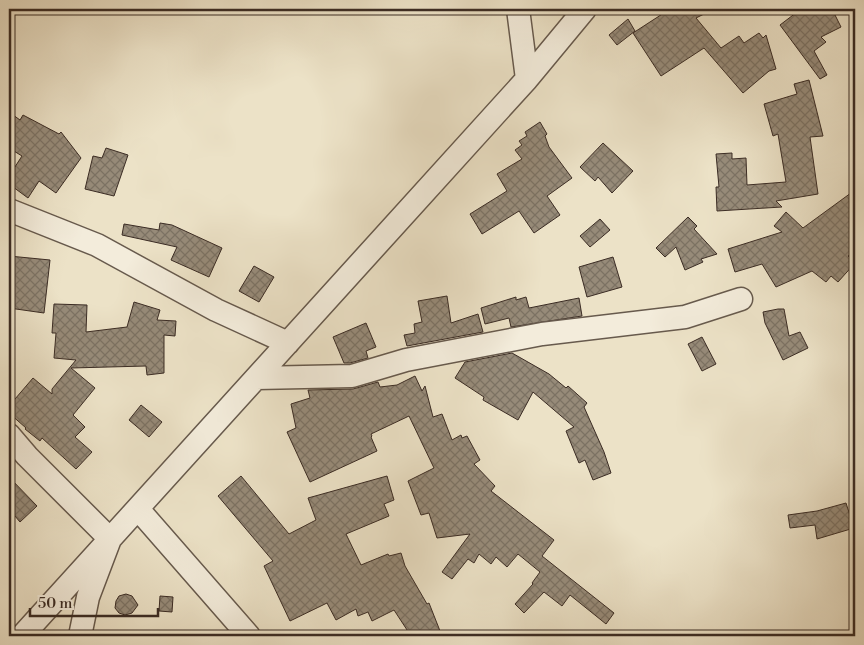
<svg xmlns="http://www.w3.org/2000/svg" width="864" height="645" font-family="'Libre Bodoni',serif">
<style>
.building{fill:url(#building-cross-hatch);stroke:#3b2c24}
.lines{fill:none;stroke-linecap:round;stroke-linejoin:round}
.minor-casing{stroke:#675a4d;stroke-width:25}
.minor{stroke:#f3ecdb;stroke-width:22}
</style>
<defs>
<pattern id="building-cross-hatch" width="8" height="8" patternUnits="userSpaceOnUse" patternTransform="scale(1.25)"><rect width="8" height="8" fill="#978b79"/><path d="M0 0l8 8M0 8l8-8" fill="none" stroke="#7c7263"/></pattern>
</defs>
<rect width="100%" height="100%" fill="#ece2c7"/>
<filter id="stains"><feTurbulence type="fractalNoise" baseFrequency=".004" numOctaves="4"/><feColorMatrix values="0 0 0 0 .2 0 0 0 0 .09 0 0 0 0 .02 0 0 0 .5 -.17"/></filter>
<radialGradient id="worn" r=".72"><stop offset=".6" stop-color="#630" stop-opacity="0"/><stop offset="1" stop-color="#630" stop-opacity=".3"/></radialGradient>
<path class="building" d="M670 9H714L696 18 721 48 739 36 744 43 759 33 763 38 766 35 776 69 769 71 743 93 704 48 661 76 633 33Z
M801 9H832L841 27 821 37 826 42 814 51 827 75 820 79 780 25Z
M628 19 635 31 617 45 609 35Z
M809 80 823 136 810 137 818 194 776 201 782 207 717 211 716 187H719L716 154 732 153V159L746 158 747 185 786 182 778 134 773 136 764 104 797 94 794 84Z
M9 112 20 120 23 115 59 134 61 132 81 158 56 193 39 181 28 198 9 184V176L22 156 9 148Z
M540 122 547 134 545 136 549 147 572 178 547 196 560 215 534 233 519 211 482 234 470 214 507 191 497 174 522 159 515 150 522 145 519 141 527 136 525 132Z
M603 143 633 171 612 193 598 177 595 181 580 167Z
M106 148 128 155 114 196 85 189 93 156 102 158Z
M855 190V250L848 256 855 263 838 282 831 276 826 282 812 271 776 287 762 264 735 272 728 249 782 232 774 226 786 212 803 228Z
M688 217 697 226 694 229 717 254 701 259 703 262 685 270 676 247 665 257 656 248Z
M600 219 610 230 590 247 580 236Z
M160 223 172 225 222 248 209 277 171 260 177 247 122 235 124 224 159 230Z
M9 256 50 260 44 313 9 308Z
M613 257 622 287 587 297 579 267Z
M254 266 274 277 259 302 239 291Z
M447 296 451 323 478 314 483 332 407 346 404 335 415 333 414 324 422 322 418 301Z
M516 297V300L526 297 529 308 579 298 582 316 511 327 509 318 485 324 481 308Z
M134 302 160 310 157 320 176 321 175 336 164 335V373L147 375 146 366 71 368 95 388 73 415 85 427 75 437 92 452 76 469 42 438 40 441 25 429 26 428 9 413V406L33 378 52 394V389L76 360 54 358 56 333H52L54 304 87 305 86 332 127 327Z
M778 309H784L789 336 800 332 808 348 783 360 765 323 763 312Z
M366 323 376 347 366 351 368 358 350 363H344L333 337Z
M702 337 716 364 702 371 688 344Z
M512 353 549 374 566 388 568 386 587 403 584 407 604 452 611 473 593 480 585 460 579 463 566 431 574 427 533 392 518 420 483 400 484 397 455 378 465 362Z
M415 376 422 391 425 386 433 417 442 414 452 440 461 435 462 438 467 436 480 460 474 464 495 486 491 491 554 540 542 556 614 613 606 624 570 595 562 606 544 592 524 613 515 604 533 584 532 583 540 572 518 554 507 567 496 557 491 564 479 554 474 563 468 559 452 579 442 572 470 534 437 538 429 513 421 515 408 481 434 468 409 416 371 434 372 436 371 437 377 451 310 482 287 432 296 428 291 404 310 398 308 390 353 389 378 382 380 387 397 385Z
M141 405 162 422 149 437 129 420Z
M241 476 289 534 316 520 308 498 387 476 394 500 384 504 389 516 346 534 361 565 388 554 389 556 401 553 405 566 427 604 429 603 442 636H411L394 610 372 621 368 612 358 616 356 609 336 620 327 603 290 621 264 566 273 561 218 496Z
M9 477 37 506 20 522 9 509Z
M846 503 854 528 817 539 815 525 790 528 788 515 817 511Z
M126 594 132 596 138 605 132 613 125 615 119 613 115 608 116 601 119 596Z
M160 596 173 597 172 612 159 611Z"/>
<g class="lines">
<g class="minor-casing">
<path id="minor" d="M527 79 585 9
M9 210 97 245 216 310 288 343
M256 378 352 376 406 360 542 334 685 317 741 299
M9 435 27 456 110 539 88 597 80 636
M138 509 249 636
M22 636 527 79 518 9"/>
</g>
<use href="#minor" class="minor"/>
</g>
<rect width="864" height="645" fill="none" stroke="#ece2c7" stroke-width="30"/>
<rect x="10" y="10" width="844" height="625" fill="none" stroke="#3b2c24" stroke-width="2.5"/>
<rect x="15" y="15" width="834" height="615" fill="none" stroke="#3b2c24"/>
<path d="M30 608v8h128v-8" fill="none" stroke="#3b2c24" stroke-width="2.5"/>
<text x="38" y="608" font-size="15" fill="#3b2c24" stroke="#f3ecdb" stroke-width="4" paint-order="stroke">50 m</text>
<rect width="100%" height="100%" filter="url(#stains)"/>
<rect width="100%" height="100%" fill="url(#worn)"/>
</svg>
